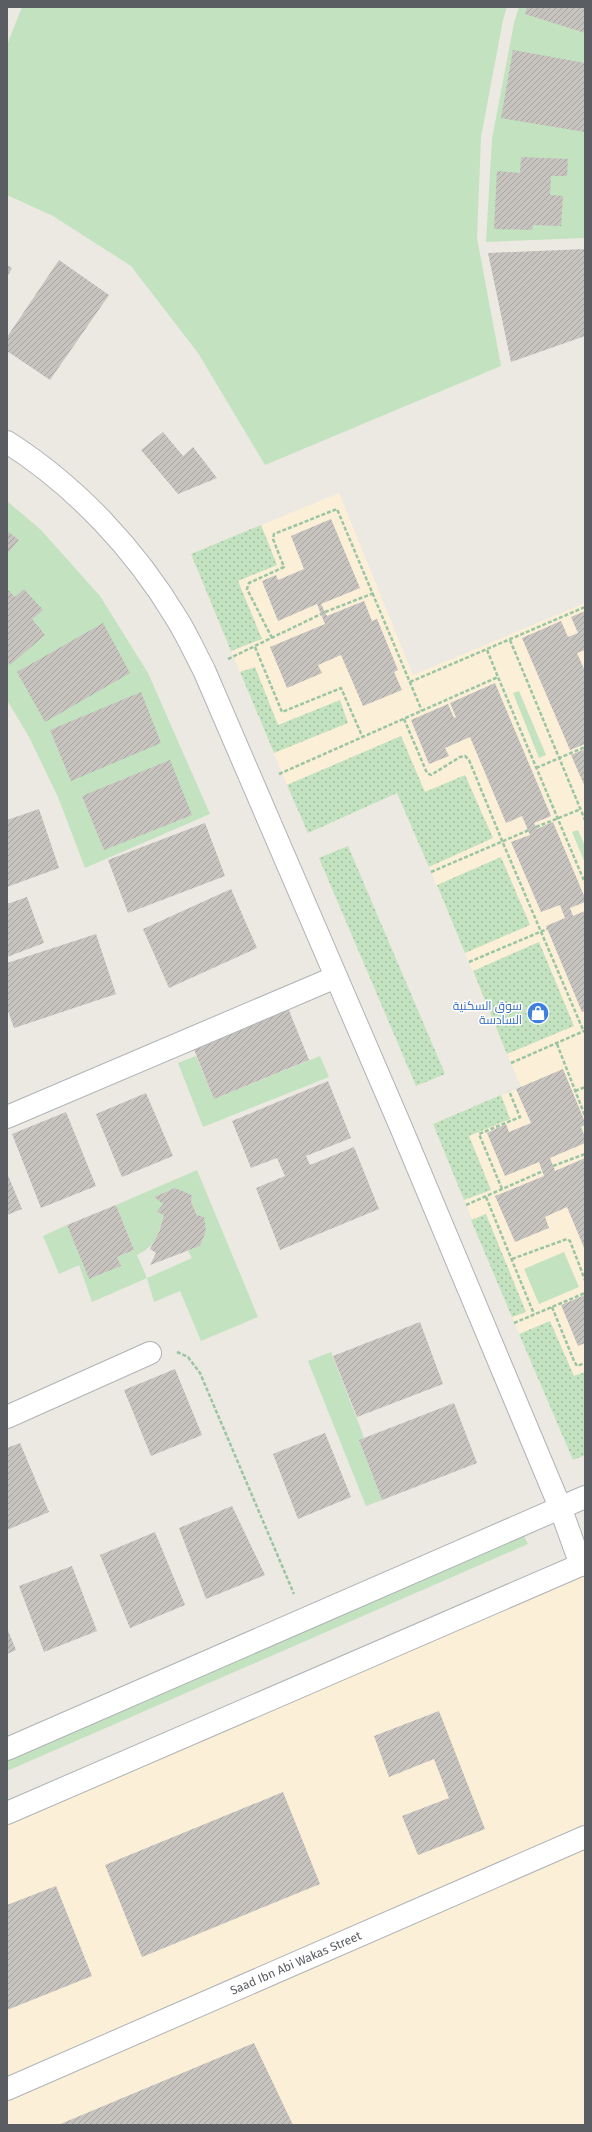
<svg xmlns="http://www.w3.org/2000/svg" width="592" height="2132" font-family="'Fira Sans',Cairo,sans-serif">
<style>
.commercial{fill:#fbefd8}
.grass{fill:url(#grass-dots)}
.green{fill:#c3e2bf;fill-rule:evenodd}
.building{fill:url(#building-hatch)}
.lines{fill:none;stroke-linecap:round;stroke-linejoin:round}
.minor-casing{stroke:#afb3b6;stroke-width:24}
.path{stroke:#9ac5a2;stroke-width:2.5;stroke-dasharray:4 2;stroke-linecap:butt}
.minor{stroke:#fff;stroke-width:22}
.labels{text-anchor:middle;stroke-width:3;stroke-linejoin:round;paint-order:stroke}
.shop-label{font-size:12px;fill:#366cbe;stroke:#fff;text-anchor:end}
.street-label{font-size:12px;fill:#5a5e62;stroke:#fff}
</style>
<defs>
<pattern id="grass-dots" width="8" height="8" patternUnits="userSpaceOnUse"><rect width="8" height="8" fill="#c3e2bf"/><path d="M2 2h.1M6 6h.1" fill="none" stroke="#a1ba9f" stroke-width="1.8" stroke-linecap="round"/></pattern>
<pattern id="building-hatch" width="6" height="6" patternUnits="userSpaceOnUse"><rect width="6" height="6" fill="#c7c3bf"/><path d="M-1 1l2-2M0 6l6-6M5 7l2-2" fill="none" stroke="#a5a29f"/></pattern>
</defs>
<rect width="100%" height="100%" fill="#ece9e2"/>
<path class="commercial" d="M339 493 413 675 585 603V1455L573 1460 519 1334 433 1124 521 1087 429 867 401 736 287 785 191 554Z
M585 1567V2125H7V1817Z"/>
<path class="grass" d="M261 525 277 565 238 581 262 639 231 651 191 554Z
M255 667 278 725 340 700 348 723 274 753 240 672Z
M401 736 425 792 465 775 493 838 429 867 397 793 308 833 287 785Z
M348 846 445 1074 416 1086 319 858Z
M501 857 530 925 465 953 437 885Z
M539 942 574 1026 507 1054 473 971Z
M501 1095 510 1119 469 1136 491 1190 464 1200 433 1124Z
M486 1214 526 1312 512 1317 471 1220Z
M550 1321 574 1376 585 1372V1455L573 1460 519 1334Z"/>
<path class="green" d="M22 7H507L503 20 481 137 477 238 501 366 265 465 198 353 131 266 53 216 7 195V45Z
M519 7H585V238L486 242 492 139 514 23Z
M7 501 41 530 100 596 148 673 210 814 85 868 58 797 29 737 7 700Z
M519 691 546 755 539 758 513 693Z
M578 830 585 846V863L572 832Z
M196 1056 214 1099 320 1056 329 1077 203 1127 178 1063Z
M197 1170 258 1317 201 1341 180 1291 154 1302 147 1278 92 1302 79 1265 59 1274 43 1236 67 1225 89 1279 121 1266 117 1257 134 1250 116 1205ZM175 1188 192 1195 191 1202 206 1231 200 1246 188 1251 192 1258 147 1278 137 1255C156 1246 158 1235 164 1215L158 1212 163 1204 154 1197Z
M564 1252 579 1287 539 1304 524 1269Z
M331 1352 362 1432 364 1438 359 1440 382 1500 366 1506 308 1361Z
M520 1528 528 1544 7 1771V1753Z"/>
<path class="building" d="M527 7H585V33L525 14Z
M513 50 585 63V132L501 118Z
M521 157 568 159 567 176H551L550 195 563 196 561 226 533 225 532 230 494 229 497 171 520 173Z
M585 249V336L511 362 488 253Z
M59 260 109 295 50 380 7 351V337Z
M7 265 12 268 7 277Z
M163 432 183 456 193 447 217 478 178 494 141 450Z
M331 519 360 588 321 604 327 616 364 601 372 621 377 619 398 670 394 672 402 690 363 706 341 655 318 665 322 673 287 688 270 647 325 624 317 604 278 621 262 581 276 575 278 580 304 569 291 536Z
M7 531 19 540 7 554Z
M7 589 15 597 24 589 43 610 32 619 45 635 10 665 7 661Z
M585 611V650L577 653 585 671V744L570 750 522 638 561 621 568 637 578 633 571 617Z
M103 623 130 673 45 722 17 672Z
M495 683 551 816 534 823 537 829 553 822 585 898V902L570 908 573 916 585 911V1011L582 1012 546 926 565 918 560 905 541 912 511 842 530 835 522 816 506 823 470 737 445 748 449 756 429 764 411 720 448 704 454 718 456 717 450 703Z
M141 692 161 743 71 781 50 730Z
M585 749V787L571 755Z
M170 760 192 815 104 850 82 796Z
M39 809 59 868 7 887V820Z
M205 823 225 876 128 913 108 860Z
M231 889 257 948 169 988 143 929Z
M27 897 44 943 7 957V904Z
M96 934 116 994 14 1028 7 1008V963Z
M288 1008 309 1060 214 1099 193 1047Z
M563 1069 585 1122V1125L581 1127 585 1137V1143L550 1158 555 1171 585 1158V1250L567 1207 545 1217 549 1228 515 1242 495 1196 544 1176 539 1162 505 1176 487 1133 506 1124 509 1132 531 1123 516 1089Z
M328 1081 351 1138 306 1156 310 1165 354 1147 379 1209 280 1250 256 1188 285 1176 277 1158 251 1168 232 1121Z
M146 1093 173 1156 122 1177 96 1114Z
M66 1112 96 1186 41 1208 12 1134Z
M7 1173 22 1209 7 1215Z
M175 1188 192 1195 191 1202 197 1215 204 1217 206 1231 200 1246 150 1265 156 1253 150 1249 159 1232 164 1215 157 1212 163 1204 154 1197Z
M116 1205 134 1250 117 1257 121 1266 89 1279 67 1225Z
M585 1295V1343L578 1346 561 1305Z
M420 1322 443 1384 357 1417 333 1356Z
M175 1369 202 1435 151 1456 124 1390Z
M454 1403 477 1463 382 1500 359 1440Z
M325 1433 351 1497 298 1519 273 1454Z
M20 1443 49 1512 7 1530V1448Z
M232 1506 265 1575 206 1599 179 1528Z
M155 1532 185 1605 130 1628 100 1555Z
M72 1566 97 1631 44 1652 19 1586Z
M7 1628 16 1650 7 1654Z
M439 1711 485 1829 418 1855 402 1816 449 1798 434 1759 389 1777 374 1736Z
M283 1792 320 1884 142 1957 105 1865Z
M56 1886 92 1976 7 2010V1905Z
M254 2043 293 2125H58Z"/>
<g class="lines">
<g class="minor-casing">
<g id="minor">
<path d="M7 442C76 486 135 549 177 619 187 635 195 653 204 670L400 1125 560 1507 581 1565"/>
<path d="M7 1117 336 977"/>
<path d="M7 1417 150 1353"/>
<path d="M7 1749 585 1497"/>
<path d="M7 1813 585 1563"/>
<path id="s1" d="M7 2089 585 1837"/>
</g>
</g>
<path class="path" d="M325 612 374 593
M272 638 247 589 249 583 284 567 273 539 274 534 337 509 422 711
M510 640 585 820
M255 647 282 712 341 688 363 738
M487 650 498 677
M228 659 321 614
M410 682 585 607
M404 719 427 773 431 775 460 757 465 756 469 760 503 843 584 1032
M536 768 585 747
M279 774 498 677 585 883
M536 827 581 809
M431 872 529 830
M469 962 547 929
M557 1044 585 1116
M511 1063 584 1031
M575 1091 585 1087
M553 1166 585 1154
M502 1189 479 1134 520 1117 509 1091
M486 1197 534 1314
M466 1205 543 1171
M512 1259 567 1239 570 1241 585 1280
M552 1307 574 1361 577 1366 585 1363
M514 1323 585 1293
M177 1352 188 1357 200 1373 294 1594"/>
<use href="#minor" class="minor"/>
</g>
<defs>
<g id="shop-disc" transform="scale(1.15)"><circle r="9.5" fill="#3f7fe0" stroke="#fff"/><path d="M-5-2.5h2.3a2.7 3.5 0 0 1 5.4 0H5L5.5 6h-11ZM-1.5-2.5h3a1.5 2.3 0 0 0-3 0Z" fill="#fff"/></g>
</defs>
<g fill-rule="evenodd">
<use href="#shop-disc" x="538" y="1013"/>
</g>
<g class="labels">
<g class="shop-label">
<text x="522" y="1010">سوق السكنية<tspan x="522" dy="14">السادسة</tspan></text>
</g>
<g class="street-label">
<text dy="4" stroke="none"><textPath href="#s1" startOffset="315">Saad Ibn Abi Wakas Street</textPath></text>
</g>
</g>
<rect width="592" height="2132" fill="none" stroke="#5a5e62" stroke-width="16"/>
</svg>
